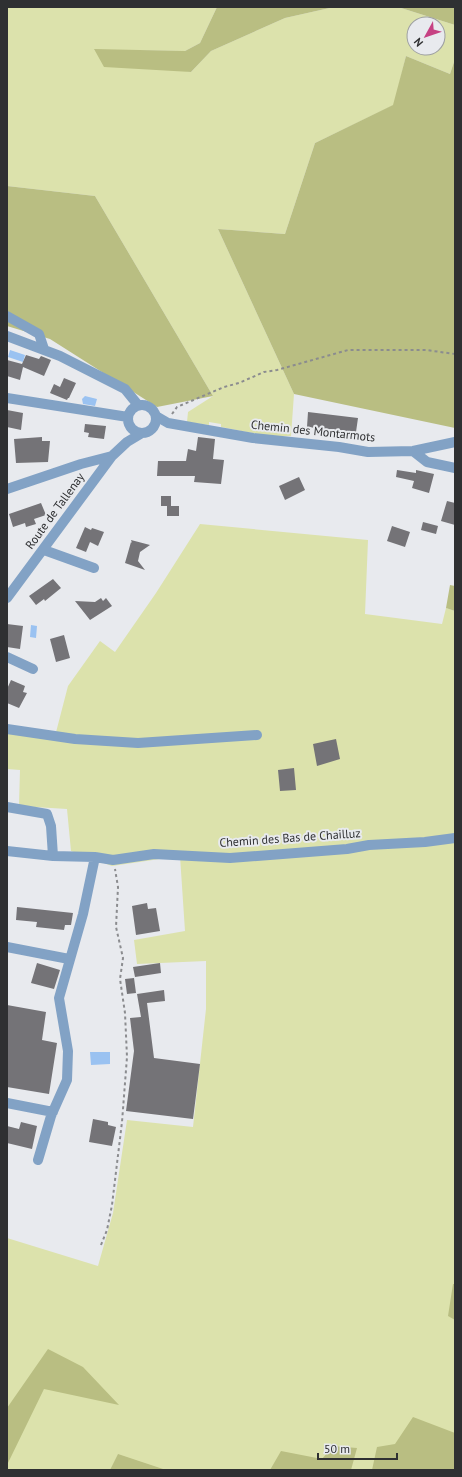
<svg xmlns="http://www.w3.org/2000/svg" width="462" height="1477" font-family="'PT Sans',sans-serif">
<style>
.green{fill:#dce2ac;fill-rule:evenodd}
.forest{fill:#b9be82}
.water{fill:#9ac2f1}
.building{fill:#747377}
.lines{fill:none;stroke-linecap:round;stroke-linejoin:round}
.path{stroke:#8b8c8f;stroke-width:2;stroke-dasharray:3 3;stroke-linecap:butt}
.minor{stroke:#82a2c5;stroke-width:10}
.labels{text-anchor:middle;stroke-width:4;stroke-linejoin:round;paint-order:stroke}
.street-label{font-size:12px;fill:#2f3032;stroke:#e8eaee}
</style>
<rect width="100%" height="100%" fill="#e8eaee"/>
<path class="green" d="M7 7H217L200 43 185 51 94 50 191 72 211 51 285 18 334 7H398L455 25V59L450 74 406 56 394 105 315 143 285 234 218 229 294 394 291 436C270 437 241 431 221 427V424L209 422V425L187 422 188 412 213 396 95 196 7 186ZM414 24H438V48H414Z
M200 524 368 540 365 614 442 624 446 608 455 611V1470H7V1238L98 1266 113 1213 127 1120 193 1127 206 1009V961L137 964 134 940 185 931 180 856 112 866 71 851 67 809 19 806 20 770 7 769V732L54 740 68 686 100 641 115 652 156 593Z"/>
<path class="forest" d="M217 7H334L285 18 211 51 191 72 104 67 94 49 185 51 200 43Z
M398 7H455V25Z
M406 56 450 74 455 59V428L294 394 218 229 285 234 315 143 393 105Z
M7 186 95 196 213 396 157 407 50 339 7 326Z
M450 585 455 586V611L446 608Z
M453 1284H455V1320L448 1316Z
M48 1349 83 1367 119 1405 44 1389 7 1465V1408Z
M413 1417 455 1433V1470H372L377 1447 395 1444Z
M333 1446 357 1448 351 1470H270L281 1451 322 1459Z
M118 1454 166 1470H110Z"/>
<path class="water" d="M10 350 25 355 23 362 8 357Z
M85 396 97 399 95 406 83 404 82 399Z
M31 625 37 626 36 638 30 637Z
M90 1052H110V1064L91 1065Z"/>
<path class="building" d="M26 355 39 359 41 356 51 360 44 376 23 367 20 380 7 376V360L22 364Z
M64 378 76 383 69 398H68L67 400 50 393 54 384 60 387Z
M7 410 23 413 21 430 7 427Z
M308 412 358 418 356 432 307 427Z
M85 424 106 426 104 439 88 437 89 433 84 432Z
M42 437V441H50L48 462 16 463 14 439Z
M198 437 215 439 213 459 224 460 221 484 194 482 195 476H157L158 461H186L188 449 196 451Z
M397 470 416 473V470L434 474 429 493 412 488 414 481 396 477Z
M299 477 305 490 285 500 279 486Z
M161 496H171V506H179V516H167V506H170H161Z
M447 501 455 503V525L441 521Z
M41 503 46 515 34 519 36 524 26 527 25 523 13 527 9 514Z
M423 522 438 526 436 534 421 530Z
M392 526 410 532 405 547 387 541Z
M85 527 91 530 92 528 104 532 98 546 90 542 86 552 76 548Z
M131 540 150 545 140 552 138 561 145 570 125 563 131 542 132 543Z
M53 579 61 588 45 601 44 599 36 605 29 596Z
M101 598 103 601 106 598 112 606 90 620 75 601 95 602Z
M7 624 23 626 20 649 7 647Z
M64 635 70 658 56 662 50 639Z
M11 680 25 686 23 692 27 693 19 708 7 703V689Z
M336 739 340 759 317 766 313 744Z
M294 768 296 790 280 791 278 770Z
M147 903 148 909 156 908 160 931 136 935 132 906Z
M17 907 73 913 71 925H65L64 930 36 927 37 922 16 920Z
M37 963 60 970 54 989 31 983Z
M160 963 161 973 135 977 133 967Z
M134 978 136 993 127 994 125 979Z
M164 990 165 1001 147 1003 154 1058 200 1064 193 1119 126 1111 134 1051 130 1018 141 1017 137 994Z
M7 1005 46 1012 42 1040 57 1043 49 1094 7 1087Z
M93 1119 108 1122V1125L116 1127 112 1146 89 1142Z
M21 1122 37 1126 32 1149 7 1143V1126L19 1129Z"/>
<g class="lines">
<path class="path" d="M172 414 177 407 224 387 239 383 264 372 277 370 348 350H426L455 354
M101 1245 107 1230 112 1205 122 1122 127 1057 125 1013 120 979 123 958 116 927 118 887 115 869"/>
<path class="minor" d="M7 316 39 334 44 349
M7 336 60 356 125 389 138 405
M7 398 128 417
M128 419a14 14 0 1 1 28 0a14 14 0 1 1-28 0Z
M156 416 168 423 253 438 339 447 368 452 413 451 455 442
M413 451 427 462 455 468
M7 489 81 464 112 456
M44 550 94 568
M7 598 112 456 127 442 142 433
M7 657 33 669
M7 729 75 739 138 743 257 735
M7 807 47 814 51 826 53 856
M7 851 53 856 95 857 113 860 154 854 230 858 347 849 369 845 425 842 455 838
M7 947 69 959
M7 1103 53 1112
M38 1160 51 1116 67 1080 68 1051 59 998 83 914 95 857"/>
</g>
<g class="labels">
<g class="street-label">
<text transform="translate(313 431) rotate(6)" y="4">Chemin des Montarmots</text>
<text transform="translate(55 511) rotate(-54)" y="4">Route de Tallenay</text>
<text transform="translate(290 838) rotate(-4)" y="4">Chemin des Bas de Chailluz</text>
</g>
</g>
<rect width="462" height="1477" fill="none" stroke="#2f3032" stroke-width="16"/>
<g transform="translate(426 36) rotate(230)"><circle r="19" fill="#e8eaee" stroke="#9ea0a3"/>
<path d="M0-3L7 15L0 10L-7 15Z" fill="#c64183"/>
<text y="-6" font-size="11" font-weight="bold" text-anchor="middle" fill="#2f3032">N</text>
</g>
<path d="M318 1453v6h79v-6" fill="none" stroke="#2f3032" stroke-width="2"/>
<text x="324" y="1453" font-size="12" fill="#2f3032" stroke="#e8eaee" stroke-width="3" paint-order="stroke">50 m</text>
</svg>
